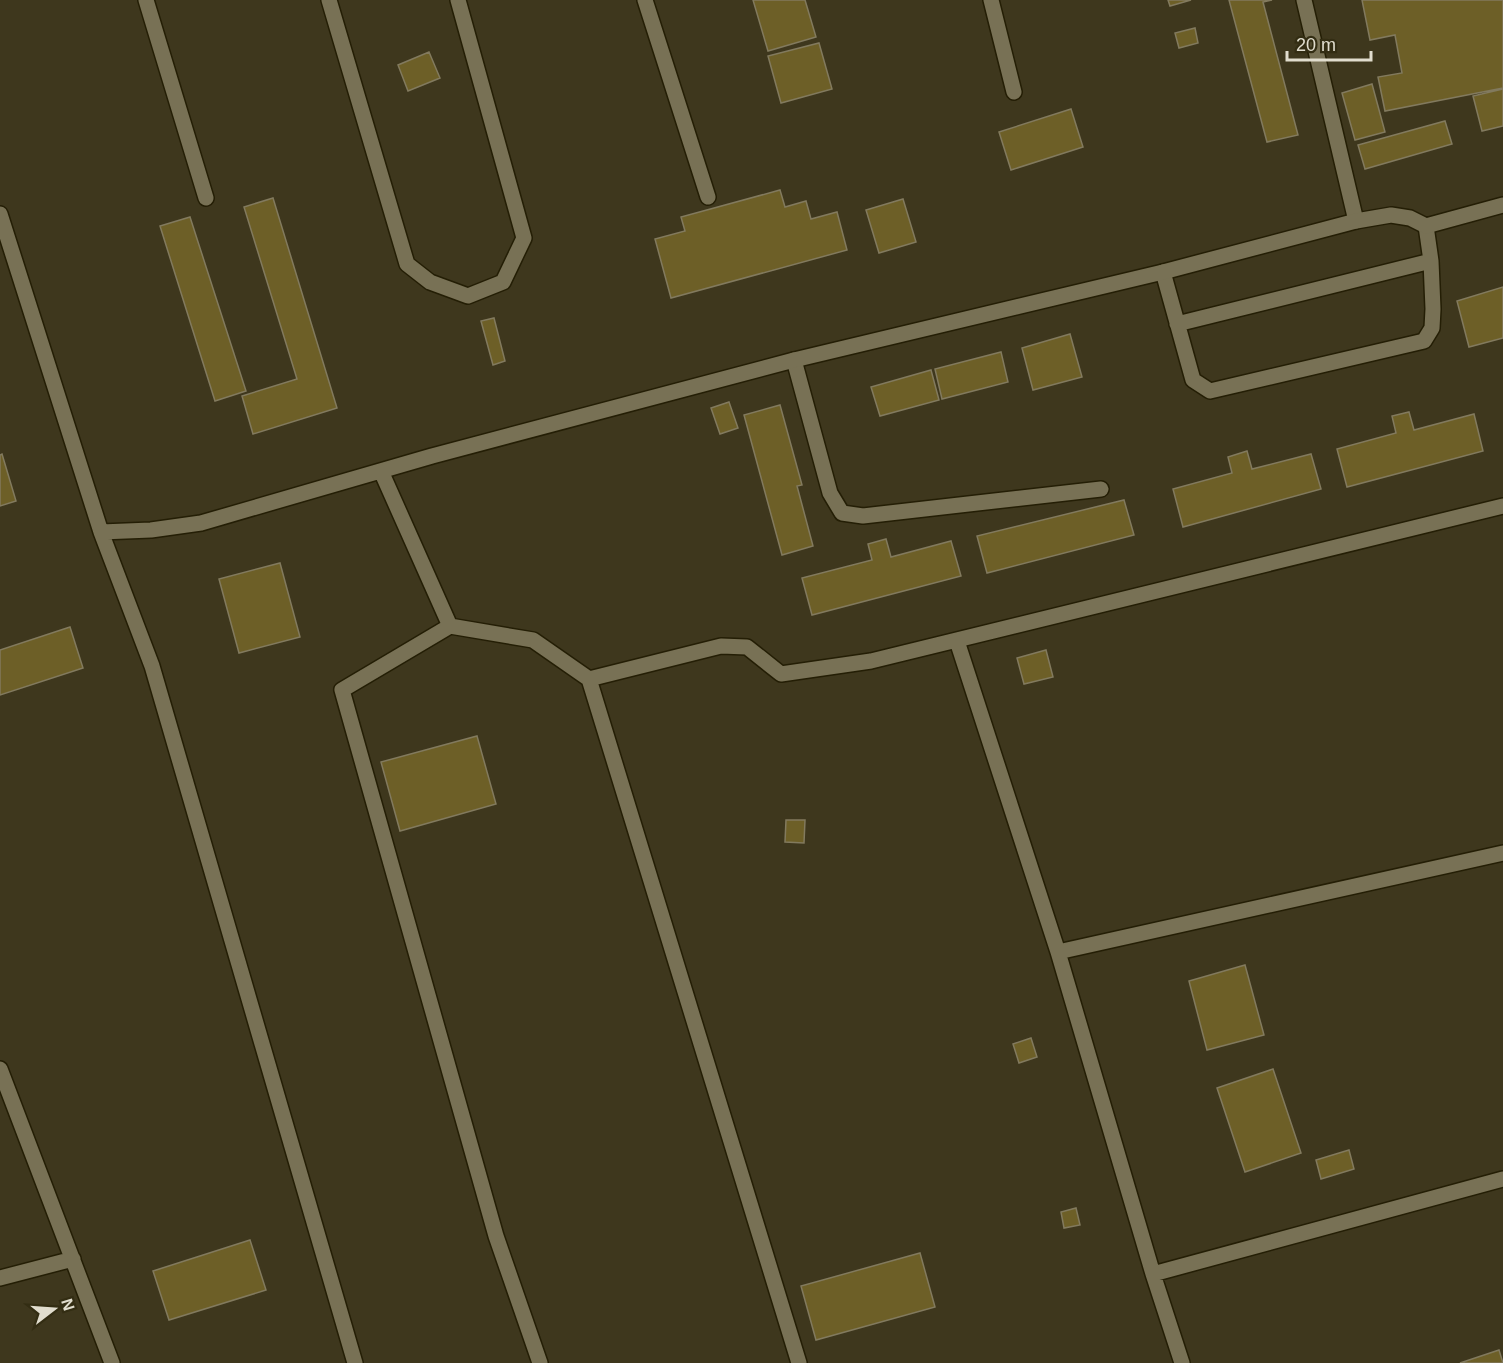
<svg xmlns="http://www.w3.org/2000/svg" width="1503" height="1363" font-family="Arial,sans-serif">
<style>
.building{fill:#6d5f27;stroke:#827a5e;stroke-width:1.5}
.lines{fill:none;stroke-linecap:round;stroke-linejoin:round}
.service-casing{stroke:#241e05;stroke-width:18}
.minor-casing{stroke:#241e05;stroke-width:18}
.service{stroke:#787155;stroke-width:15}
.minor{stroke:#787155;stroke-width:15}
</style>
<rect width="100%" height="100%" fill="#3e371d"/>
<path class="building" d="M753 0H805L816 37 768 51Z
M1168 0H1191L1170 6Z
M1229 0H1272L1263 2 1298 135 1267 142Z
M1362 0H1503V88L1385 111 1378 77 1402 73 1395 35 1370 40Z
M1195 28 1198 43 1179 48 1175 33Z
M819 43 832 89 781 103 768 56Z
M429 52 440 78 408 91 398 65Z
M1372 84 1385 132 1355 140 1342 93Z
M1503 89V126L1482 131 1473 96Z
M1071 109 1083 147 1011 170 999 132Z
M1445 121 1452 144 1365 169 1358 145Z
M780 190 785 207 806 201 811 219 837 212 847 250 671 298 655 239 685 231 681 217Z
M273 198 337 408 253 434 242 396 297 379 244 207Z
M903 199 916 242 879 253 866 210Z
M190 217 246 391 215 401 160 226Z
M1503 287V338L1469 347 1457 301Z
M494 318 505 361 493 365 481 321Z
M1070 334 1082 377 1033 390 1022 348Z
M1001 352 1008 382 942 399 935 369Z
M931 370 939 400 880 416 871 387Z
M729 402 738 428 720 434 711 408Z
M780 405 802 485 797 486 813 546 782 555 744 415Z
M1409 412 1414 430 1474 414 1483 451 1347 487 1337 449 1396 433 1392 416Z
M1247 451 1252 469 1311 454 1321 489 1183 527 1173 489 1232 473 1228 457Z
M2 454 16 501 0 506V455Z
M1124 500 1134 535 987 573 977 536Z
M886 539 891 557 951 541 961 576 812 615 802 578 872 560 868 544Z
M280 563 300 637 239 653 219 579Z
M70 627 83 668 0 695V650Z
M1046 650 1053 677 1024 684 1017 658Z
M477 736 496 804 400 831 381 762Z
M786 820H805L804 843 785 842Z
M1245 965 1264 1035 1207 1050 1189 981Z
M1031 1038 1037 1057 1019 1063 1013 1044Z
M1273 1069 1301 1153 1245 1172 1217 1088Z
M1349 1150 1354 1169 1321 1179 1316 1160Z
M1076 1208 1080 1225 1064 1228 1061 1212Z
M250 1240 266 1290 169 1320 153 1271Z
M920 1253 935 1307 816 1340 801 1286Z
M1499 1350 1503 1363H1460Z"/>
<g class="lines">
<g class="service-casing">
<path id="service" d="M146 0 206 198
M329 0 407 264 430 282 468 296 503 282 524 238 458 0
M645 0 708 197
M991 0 1014 92
M1304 0 1356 221
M1163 272 1193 380 1210 391 1424 341 1432 328 1433 309 1431 261 1426 226
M1177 324 1431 261
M794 360 830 493 842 513 863 516 1101 489"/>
</g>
<g class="minor-casing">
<path id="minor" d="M0 214 101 532 152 666 355 1363
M381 471 450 626
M101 532 151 530 201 523 432 456 794 360 1163 272 1356 221 1391 215 1410 218 1426 226 1503 205
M957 641 1058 952 1153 1274 1182 1363
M589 679 721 646 747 647 781 674 871 661 1503 506
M1058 952 1503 853
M0 1069 112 1363
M1153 1274 1503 1179
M0 1278 73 1259
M540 1363 496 1236 342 690 450 626 533 640 589 679 799 1363"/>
</g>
<use href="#service" class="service"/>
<use href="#minor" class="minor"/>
</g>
<g transform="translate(54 1309) rotate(73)" stroke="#332d13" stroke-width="4.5" paint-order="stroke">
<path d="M0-4.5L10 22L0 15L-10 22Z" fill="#e1ddce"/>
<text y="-9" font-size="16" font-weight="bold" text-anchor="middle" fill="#e1ddce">N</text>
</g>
<path d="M1287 51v9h84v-9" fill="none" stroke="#e1ddce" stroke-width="3"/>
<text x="1296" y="51" font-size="18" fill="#e1ddce" stroke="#332d13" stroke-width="4.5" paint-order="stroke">20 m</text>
</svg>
